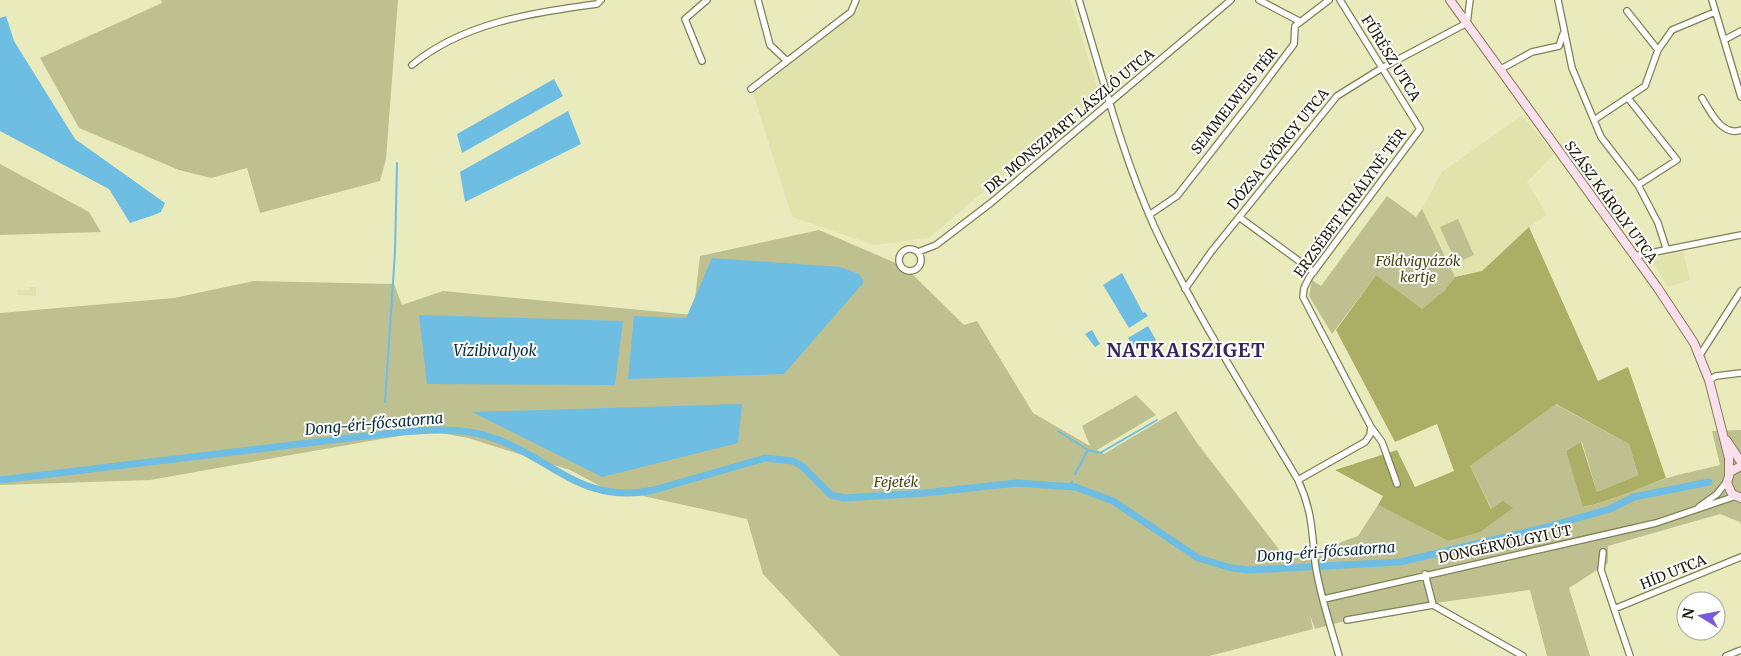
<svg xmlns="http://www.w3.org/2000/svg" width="1741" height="656" font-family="Merriweather,serif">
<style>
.built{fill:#e0e3ac}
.green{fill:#bec090}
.forest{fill:#abae65}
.water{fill:#6ebde2}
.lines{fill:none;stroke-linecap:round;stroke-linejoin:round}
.stream{stroke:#6ebde2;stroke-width:2}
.canal{stroke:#6ebde2;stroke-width:7}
.street-casing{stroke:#7e8054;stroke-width:8}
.secondary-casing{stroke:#7e8054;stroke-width:10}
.street{stroke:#fff;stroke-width:5.5}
.secondary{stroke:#fcdfed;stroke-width:8}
.labels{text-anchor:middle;stroke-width:4;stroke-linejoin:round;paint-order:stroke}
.street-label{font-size:14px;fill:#181907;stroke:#fff}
.park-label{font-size:14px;font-style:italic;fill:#45450d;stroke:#fff}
.water-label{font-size:15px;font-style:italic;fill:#082e3e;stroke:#fff}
.district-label{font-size:19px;font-weight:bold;letter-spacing:1px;fill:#342661;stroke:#fff}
</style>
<rect width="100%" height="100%" fill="#e9ebbc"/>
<path class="built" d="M861 0H1070L1099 93 929 238 874 245 792 217 753 93 857 10Z
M1522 115 1554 154 1527 182 1547 215 1529 227 1482 271 1455 277 1422 209 1442 172Z
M1683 251 1690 280 1668 287 1651 259 1671 252Z
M29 287H36V296L18 295V290H29Z"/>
<path class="green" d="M161 0H398L386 159 380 181 260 213 247 168 211 178 179 170 79 128 40 58 162 3Z
M0 164 89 212 101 232 0 235Z
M1387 196 1416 217 1422 209 1455 277 1445 290 1421 310 1376 275 1332 334 1309 296 1312 280 1321 286Z
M1458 219 1474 255 1456 263 1440 227Z
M819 230 905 267 964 325 977 321 1033 413 1090 446 1082 426 1136 395 1156 415 1097 450 1104 454 1176 411 1197 443 1288 561 1358 536 1378 505 1448 541 1492 510 1470 466 1555 404 1629 444 1638 475 1597 492 1582 442 1566 451 1584 507C1612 501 1636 488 1664 479 1682 473 1701 470 1720 465L1712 431 1741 430V525L1740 522 1720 514 1608 546V563L1569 588 1590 656H1547L1530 590 1385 610 1315 629 1310 615 1313 629 1209 656H840L763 574 747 519 643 496 639 489 617 495 570 470 468 438 404 426V435L150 480 0 485V313L174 298 254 281 394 284 402 305 443 291 693 315 700 256Z"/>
<path class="forest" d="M1529 227 1598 381 1628 367 1666 478C1638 488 1612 501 1583 507L1566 451 1581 442 1597 492 1638 475 1629 444 1556 404 1470 466 1491 509 1503 501 1513 508 1480 532 1448 541 1378 505 1383 496 1335 470 1397 450 1415 487 1454 471 1437 424 1395 442 1336 330 1376 275 1422 309 1445 290 1455 277 1482 271Z"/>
<path class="water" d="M6 16 14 41 75 139 165 203 161 212 154 215 130 223 109 189 0 131V18Z
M554 79 563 96 462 153 457 134Z
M568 111 581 144 465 202 460 172Z
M712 258 840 267 859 274 864 282 784 374 628 379 634 316 686 318Z
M1122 273 1143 313 1145 312 1148 316 1129 328 1103 285Z
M419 315 623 321 615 385 427 384Z
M1148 326 1156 340 1136 351 1128 338Z
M1092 330 1100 344 1095 347 1085 334Z
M742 404 738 443 602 477 472 412Z"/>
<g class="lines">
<path class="stream" d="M385 402 395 252 397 163
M1058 431 1088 450
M1075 474 1088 450 1100 453 1157 420
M1070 486 1072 482"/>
<path class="canal" d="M0 480 382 434C420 430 462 425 499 440 556 463 586 505 654 490L765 458 793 461 802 466 831 495 844 498 924 493 1017 483 1075 487 1113 501 1198 558 1231 568 1249 570 1400 562 1543 528 1610 509 1634 497 1709 482"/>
<g class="street-casing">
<path id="street" d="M758 0 770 45 786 60
M1079 0C1102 75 1122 155 1154 226 1195 314 1249 397 1298 480 1312 510 1312 531 1315 562 1319 593 1331 627 1339 656
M1259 0 1299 21
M1558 0 1572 68 1601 137 1638 185 1658 223 1666 248
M1712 0 1741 97
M1627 11 1658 50
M1724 40 1741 31
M702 61 685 19 707 0
M412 65C464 22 533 13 597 4L601 0
M1501 69 1532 52 1559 46 1563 34
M751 89 851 12 856 0
M1628 98 1677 160 1638 185
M1702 98C1710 111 1722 137 1741 130
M1594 120 1645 86 1658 50 1672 30 1715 12
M1149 215 1177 196 1252 100 1294 44 1295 26 1329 0
M1239 217 1314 272
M899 260a11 11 0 1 1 22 0a11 11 0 1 1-22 0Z
M918 252 936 245 992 202 1231 0
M1635 256 1741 235
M1185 289 1211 252 1337 96 1382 68 1467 23 1470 0
M1700 355 1741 291
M1709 380 1716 376 1741 373
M1371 427 1382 442 1397 484
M1298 480 1365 442 1370 435 1371 427 1303 297 1304 288 1309 278 1420 129 1340 0
M1699 507 1717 494 1728 480
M1603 552 1601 570 1630 656
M1425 574 1433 605 1523 656
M1324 599 1656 523 1736 496
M1614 609 1741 557
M1347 620 1433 605
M1726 656 1741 650"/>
</g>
<g class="secondary-casing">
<path id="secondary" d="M1450 0 1657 287 1694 343 1709 380 1729 458V476
M1727 441 1741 462
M1741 466 1730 472 1727 483 1732 494 1741 498"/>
</g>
<use href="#street" class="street"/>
<use href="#secondary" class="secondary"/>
</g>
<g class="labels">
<g class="street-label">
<text transform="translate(1391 58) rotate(58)" y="5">FŰRÉSZ UTCA</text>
<text transform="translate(1234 101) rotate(-52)" y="5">SEMMELWEIS TÉR</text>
<text transform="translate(1069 121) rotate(-40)" y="5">DR. MONSZPART LÁSZLÓ UTCA</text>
<text transform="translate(1278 149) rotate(-51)" y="5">DÓZSA GYÖRGY UTCA</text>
<text transform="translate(1611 202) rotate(54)" y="5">SZÁSZ KÁROLY UTCA</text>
<text transform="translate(1350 203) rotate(-54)" y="5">ERZSÉBET KIRÁLYNÉ TÉR</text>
<text transform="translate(1505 544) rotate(-12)" y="5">DONGÉRVÖLGYI ÚT</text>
<text transform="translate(1673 572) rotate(-22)" y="5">HÍD UTCA</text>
</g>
<g class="park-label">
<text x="1418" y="266">Földvigyázók<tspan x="1418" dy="16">kertje</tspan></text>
<text x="896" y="487">Fejeték</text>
</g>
<g class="water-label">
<text x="495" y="356">Vízibivalyok</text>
<text transform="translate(374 424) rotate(-5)" y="5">Dong-éri-főcsatorna</text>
<text transform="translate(1326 552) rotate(-4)" y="5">Dong-éri-főcsatorna</text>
</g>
<g class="district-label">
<text x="1186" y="357">NATKAISZIGET</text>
</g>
</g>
<g transform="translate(1701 616) rotate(280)"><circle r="24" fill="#ffffff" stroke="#a3a39c"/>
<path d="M0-4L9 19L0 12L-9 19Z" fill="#785bd6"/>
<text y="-8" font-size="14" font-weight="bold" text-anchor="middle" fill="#181907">N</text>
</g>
</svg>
